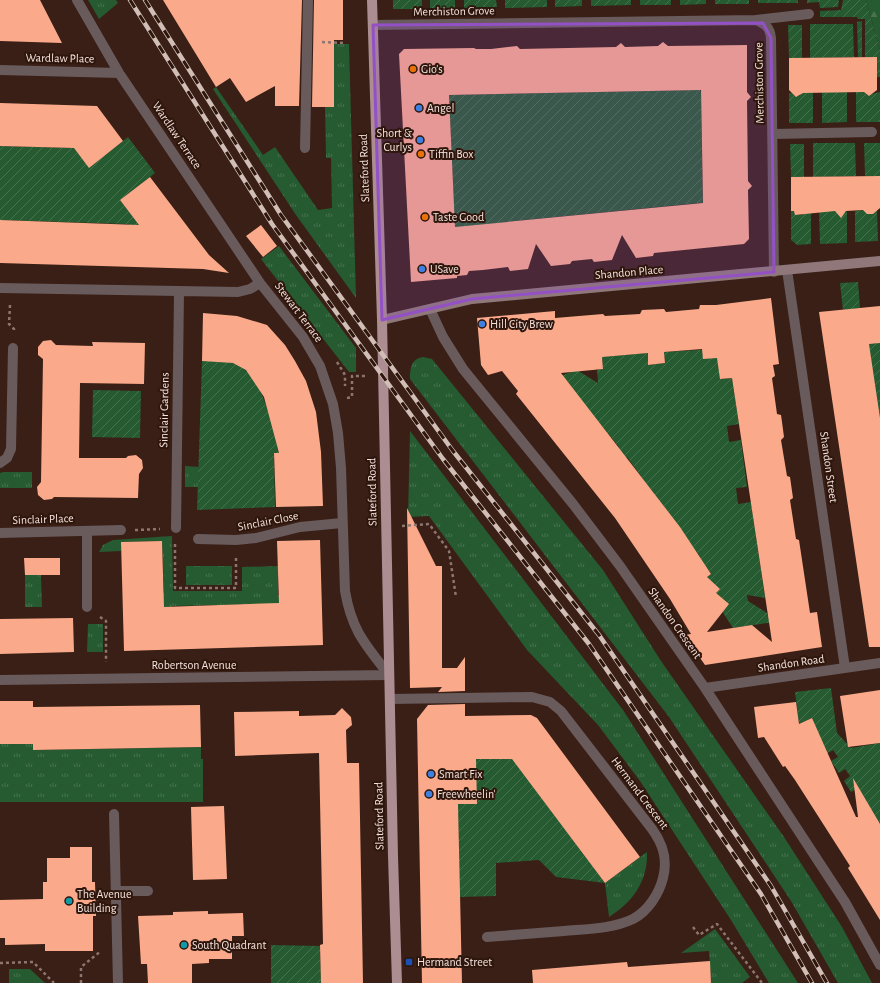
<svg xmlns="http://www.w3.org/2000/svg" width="880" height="983" font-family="'Alegreya Sans',sans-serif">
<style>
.grass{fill:url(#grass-tufts)}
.forest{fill:url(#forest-firs)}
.garden{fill:url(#garden-furrows)}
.building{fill:#faaa8b;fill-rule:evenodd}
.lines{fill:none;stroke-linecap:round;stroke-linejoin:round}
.path{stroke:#8d766f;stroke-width:2.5;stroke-dasharray:3 3;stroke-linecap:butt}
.lane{stroke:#695a5c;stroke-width:10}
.street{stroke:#695a5c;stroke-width:10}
.secondary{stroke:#8f777a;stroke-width:10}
.primary{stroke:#ac8d92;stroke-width:10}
.rail-casing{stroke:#d1beb7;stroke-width:4.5}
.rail{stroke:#2e160c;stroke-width:3;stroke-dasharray:9;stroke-linecap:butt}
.marked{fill:#9351c5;fill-opacity:0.2;stroke:#9351c5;stroke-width:3;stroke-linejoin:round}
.food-dot{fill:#e8710a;stroke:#2e160c;stroke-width:1.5}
.shop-dot{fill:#3f7fe0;stroke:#2e160c;stroke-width:1.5}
.culture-dot{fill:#0f9aa8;stroke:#2e160c;stroke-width:1.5}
.transit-dot{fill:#1a4fb4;stroke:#2e160c;stroke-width:1.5}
.labels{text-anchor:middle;stroke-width:4;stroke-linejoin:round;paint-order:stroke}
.street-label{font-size:12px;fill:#f5e3dd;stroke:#2e160c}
.poi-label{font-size:12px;fill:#f5e3dd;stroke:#2e160c;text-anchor:start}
</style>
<defs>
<pattern id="grass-tufts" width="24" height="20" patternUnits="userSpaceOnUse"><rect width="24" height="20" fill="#265a30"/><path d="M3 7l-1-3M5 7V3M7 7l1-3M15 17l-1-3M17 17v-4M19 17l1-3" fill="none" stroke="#46724e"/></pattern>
<pattern id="forest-firs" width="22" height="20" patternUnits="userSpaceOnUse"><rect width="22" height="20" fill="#265a30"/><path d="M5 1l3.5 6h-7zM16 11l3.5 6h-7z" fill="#46724e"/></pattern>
<pattern id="garden-furrows" width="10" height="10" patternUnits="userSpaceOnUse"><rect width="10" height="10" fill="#265a30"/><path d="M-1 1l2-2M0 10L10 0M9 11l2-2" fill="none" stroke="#46724e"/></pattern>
</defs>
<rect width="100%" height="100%" fill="#391f16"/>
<path class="grass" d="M88 0H116L118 3 99 19Z
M334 44H349L356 298 296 215 213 89 216 87 263 155 275 147 318 210 332 208 331 158H326L325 107H334Z
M279 246 356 348V372H349L261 259Z
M423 357 432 359 603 570 661 661 784 837 842 927 872 983H838L791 901 669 717 410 379C410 368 411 359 423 357Z
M410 431 623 710 798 983H769L731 920 640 781 598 725 527 650 429 516 408 517Z
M185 466 199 467 198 487H185Z
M3 472H32V488H0V473Z
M172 536 173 591H242V567L278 566V595L291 611 271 604 173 606 158 611 164 591 162 541 121 542V551L99 552 103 545 113 540Z
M186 566H232V585H186Z
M25 575H41L42 607H25Z
M88 624H103V652H87Z
M0 744H33V750L201 747V759H203V802H0Z
M647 852C648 881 633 902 609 917L605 883Z
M715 929 750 977 742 983H711L709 951 681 953Z
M9 969H30L45 983H9Z"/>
<path class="forest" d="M866 0H880V50Z"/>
<path class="garden" d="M393 0H422V9H393Z
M430 0H455V8H430Z
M464 0H496L497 7 464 8Z
M505 0H547V7L505 8Z
M555 0H582V6L555 7Z
M591 0H631V5L591 6Z
M640 0H671V5H640Z
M680 0H706V4L680 5Z
M715 0H749V4H715Z
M758 0H798V3H758Z
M807 0H839L838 7 820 8 819 2 807 3Z
M843 0H866L880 50V77H877V57H865V19H858L857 17H820V11L841 10Z
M862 21V57H858L857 22Z
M810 24H853L854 57 810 58Z
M788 25H802V58H789Z
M698 87 701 92 703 226 701 227 699 203 515 221 455 230 449 95 695 90Z
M813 92V123H789V93H792L795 96H799L801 93Z
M822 92H847V122L822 123Z
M856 92H865L867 95 880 92V122H856Z
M128 137 155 173 120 200 141 227 126 224 0 220V146L74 148 89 167Z
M813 143H855L856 176 813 177Z
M864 143H880V176H865Z
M790 144H804V177H791Z
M865 210 867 214H873L875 210H877L878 241 855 242V211Z
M791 211H795V215H802L803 211H811V244L797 245 791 240Z
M819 211H836L838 214H843L847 211V243L820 244Z
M858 282 860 308 843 310 840 283Z
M871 340 874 344 880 342V417L876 414 871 380 874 378 868 359 871 356 865 341Z
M716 349 721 379 732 378 739 424 727 426 729 442 741 440 747 487 736 488 738 504 751 502 765 598 747 595 748 601 767 613 768 616H771L780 621 733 628 712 596 720 589 702 580 711 574 708 569 693 564 701 559 697 552 688 558 677 524 661 503 653 509 654 493 650 488 642 494 643 479 627 457 619 463 612 453 619 447 571 389 568 382 553 379 571 372 556 363 559 359 598 383 597 370 603 369 602 356 648 353 649 365 665 363 664 352Z
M202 361C212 361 223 361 233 363 263 371 272 427 279 453L274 454 275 507 197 510Z
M93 390 141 391 140 438 92 437Z
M831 688 837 733 851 748 880 743V827L869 806 862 810 856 799 862 795 858 788 851 792 844 781 850 776 845 769 839 773 831 761 838 757 833 750 826 754 812 718 799 724 795 692Z
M497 755V759H513L605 883 556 877 539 860 496 863V896L459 897 458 804H476L457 756Z
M271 945 320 946 321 983H271Z"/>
<path class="building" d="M0 0H40L62 43 0 41Z
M163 0H302L299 106H275V86L246 102 230 78 216 87Z
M314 0H343V40H334V107H312Z
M663 42 668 46 747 45V92L751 97 747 101 748 181 752 186 748 190 749 239 744 244 654 253 653 256 636 258 622 235 612 260 594 262 592 259 572 261 570 264 551 266 536 244 528 269 510 271 508 267 483 270 469 271 467 275 457 276V278L411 282 399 54 404 49 474 48 476 49H491L517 46 520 49 616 47 621 43 625 47 658 46ZM701 90 703 203 455 227 449 95Z
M877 57V90L869 96 864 92 803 93 796 97 789 90V58Z
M0 103 97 106 123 141 89 168 74 148 0 146Z
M880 176V208L873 214H867L863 210 846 211 841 218 835 211 795 215 794 211H791V177Z
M150 177 209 255 229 273 203 269 0 263V220L139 225 120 200Z
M261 225 277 246 263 257 246 236Z
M771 298 779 364 773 365 775 376 772 378 777 414 781 415 782 422 784 437 781 440 787 476 790 477 793 498 790 500 796 539 799 540 810 613 817 612 822 647 705 665 684 635 691 634 670 599 615 518 516 394 518 391 502 371 488 375 481 365 477 318 555 311V318L603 314 605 316 640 314 642 310 664 309 666 312 699 309 700 305H716ZM702 349 703 359 717 358 720 379 732 378 772 642 752 625 707 632 729 604 716 593 720 589 707 577 711 574 680 527 561 373 603 369 602 357 648 353V365L665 363 664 352Z
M880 306V343L869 344 880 418V647H869L819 312Z
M203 313 237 316 267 325 285 345 295 361 306 381 316 412 321 452 323 506 276 507 274 453H279L264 397 246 370 233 363 202 361Z
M51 340 56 345 93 346 92 342 145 343 144 384 80 383 79 458H126L128 456 136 455 142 460 143 468 139 474 138 498 54 497 52 499 44 500 38 495 37 487 41 482 43 359 38 355V347L43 341Z
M407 508 436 566H442V668H457L465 657V691L438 692 442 687 410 688Z
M320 540 323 645 124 651 121 542 162 541 164 607 279 603 277 541Z
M24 558H60V575H25Z
M73 618 74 652 0 654V619Z
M880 690V743L848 747 840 696Z
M0 701H33V707L200 705 201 747 33 750V744H0Z
M796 702 799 724 812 718 856 817H858L853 778 880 824V920L848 868 850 866 795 780 785 766 783 767 764 737 758 738 754 707Z
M465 704V716L531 715 537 718 640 857 605 883 512 759H476L477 804H458L462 983H422L417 719 428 705Z
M342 708 351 717 352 725 346 730 347 763H359L363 983H321L320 945 323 944 319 753 235 756 234 712 299 711V716L335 715Z
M224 806 227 879 193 880 191 807Z
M70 847H92V882H95L96 916H93V951H45V944L5 945V938H0V900L43 899V882H47V858H70Z
M208 911V914L243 913 244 936H232V959H209V963L192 964V983H148L147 964H141L138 916 173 915V912Z
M710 961 711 983H533L532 970 627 962 628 967Z"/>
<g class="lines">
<path class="path" d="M322 42 345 43
M10 305 9 324 14 329V332
M337 362 345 375V386
M347 398 352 397V376H367
M402 526 429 524 449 551 456 597
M135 530 160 529
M175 544V588H236V555
M100 617 106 621V662
M693 927 699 935 717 924 762 983
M0 963 33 962 54 983
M81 983V967L101 951"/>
<path class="lane" d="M305 148 308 0"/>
<path class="street" d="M77 0 119 73 260 283 303 337 320 366 333 404 338 433 341 468 345 591C352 631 365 644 389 675
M756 20 809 14
M373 25 756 20C766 24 770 28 771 38L774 272
M0 70 119 73
M773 134 872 132
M787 270 845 668
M0 288 238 292 250 289 260 283
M430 309 443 337 463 369 573 504 620 566 705 688 845 902 880 965
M0 463 7 458 11 449 13 348
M176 528 179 292
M0 533 121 530
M198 539 236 540 256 538 300 527 342 523
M87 607V531
M0 680 389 675
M705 688 880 663
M390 699 532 697 550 702 561 711 652 829C663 844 668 859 663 878 659 894 648 911 633 919 612 929 587 929 564 931 538 933 513 935 487 937
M114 814 118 983
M116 891H148"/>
<path class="secondary" d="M382 320 472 299 880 261"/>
<path class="primary" d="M372 0 382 320 393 856 397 983"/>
<g class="rail-casing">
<path id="rail" d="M130 0 272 224 443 459 589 644 761 894 812 983
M145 0 281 215 453 451 599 635 771 886 827 983"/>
</g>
<use href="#rail" class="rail"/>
</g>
<path class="marked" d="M763 23 771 38 774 272 472 299 382 320 373 25Z"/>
<g class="food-dot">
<circle cx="413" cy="69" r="4"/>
<circle cx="421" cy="154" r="4"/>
<circle cx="425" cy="217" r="4"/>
</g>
<g class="shop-dot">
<circle cx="419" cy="108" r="4"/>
<circle cx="420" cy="140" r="4"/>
<circle cx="422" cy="269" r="4"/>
<circle cx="482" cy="324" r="4"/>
<circle cx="431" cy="774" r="4"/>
<circle cx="429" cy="794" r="4"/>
</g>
<g class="culture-dot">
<circle cx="69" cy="901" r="4"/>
<circle cx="184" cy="945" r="4"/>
</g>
<rect class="transit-dot" x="405" y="958" width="8" height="8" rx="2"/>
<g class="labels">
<g class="street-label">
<text transform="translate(454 11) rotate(-1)" y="4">Merchiston Grove</text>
<text transform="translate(60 58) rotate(1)" y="4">Wardlaw Place</text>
<text transform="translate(759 83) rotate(-91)" y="4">Merchiston Grove</text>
<text transform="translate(177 135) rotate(56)" y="4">Wardlaw Terrace</text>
<text transform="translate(364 168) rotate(-92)" y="4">Slateford Road</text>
<text transform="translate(629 272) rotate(-5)" y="4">Shandon Place</text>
<text transform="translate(299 312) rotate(53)" y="4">Stewart Terrace</text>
<text transform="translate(164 410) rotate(-89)" y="4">Sinclair Gardens</text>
<text transform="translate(829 467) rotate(82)" y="4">Shandon Street</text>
<text transform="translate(372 492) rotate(-91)" y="4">Slateford Road</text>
<text transform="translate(43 519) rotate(-2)" y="4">Sinclair Place</text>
<text transform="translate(268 521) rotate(-11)" y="4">Sinclair Close</text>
<text transform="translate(675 623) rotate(55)" y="4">Shandon Crescent</text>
<text transform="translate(791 663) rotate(-8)" y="4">Shandon Road</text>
<text x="194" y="669">Robertson Avenue</text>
<text transform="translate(640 793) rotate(53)" y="4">Hermand Crescent</text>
<text transform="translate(379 816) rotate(-91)" y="4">Slateford Road</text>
</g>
<g class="poi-label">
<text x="421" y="73">Gio’s</text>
<text x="427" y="112">Angel</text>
<text x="412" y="137" text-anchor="end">Short &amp;<tspan x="412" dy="14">Curlys</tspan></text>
<text x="429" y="158">Tiffin Box</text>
<text x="433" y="221">Taste Good</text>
<text x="430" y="273">USave</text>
<text x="490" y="328">Hill City Brew</text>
<text x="439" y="778">Smart Fix</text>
<text x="437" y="798">Freewheelin'</text>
<text x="77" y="898">The Avenue<tspan x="77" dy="14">Building</tspan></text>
<text x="192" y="949">South Quadrant</text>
<text x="417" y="966">Hermand Street</text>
</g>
</g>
</svg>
